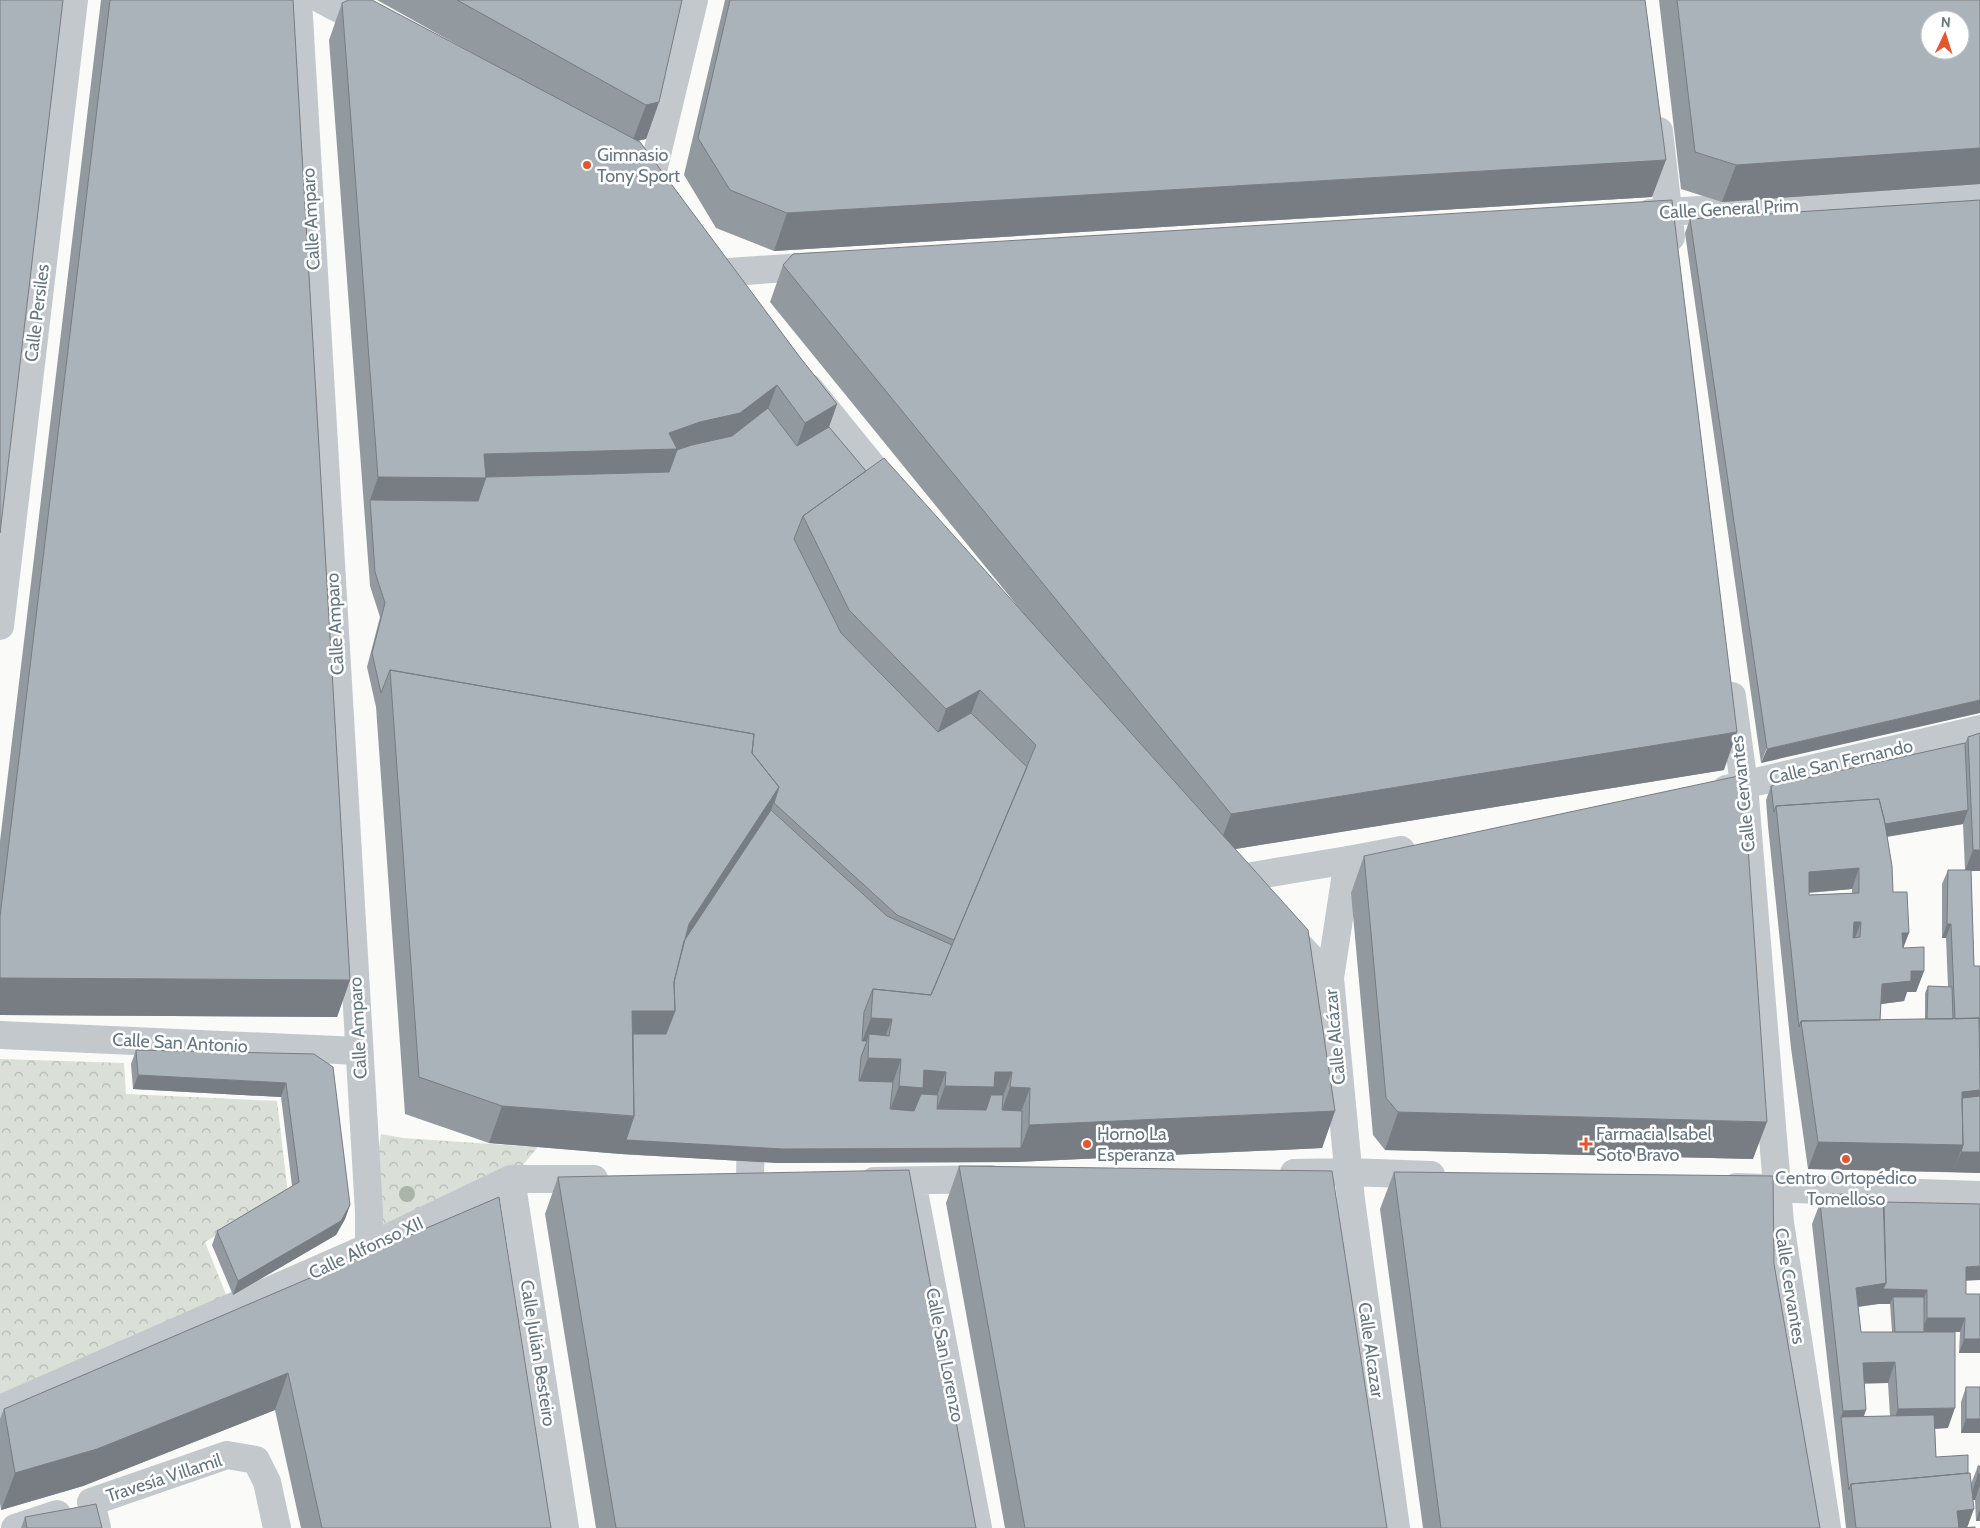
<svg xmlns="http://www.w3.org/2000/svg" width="1980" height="1528" font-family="Cabin,sans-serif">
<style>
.forest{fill:url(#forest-crowns)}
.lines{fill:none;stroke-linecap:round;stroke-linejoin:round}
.street{stroke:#c3c8cc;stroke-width:28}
.tree{fill:#aab4a7}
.wall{fill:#929a9f;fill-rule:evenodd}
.shaded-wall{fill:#777d82}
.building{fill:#aab3b9;stroke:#777d82;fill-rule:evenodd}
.poi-dot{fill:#e4572e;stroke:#fff;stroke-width:2}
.labels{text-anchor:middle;stroke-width:5;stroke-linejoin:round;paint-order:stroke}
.poi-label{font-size:18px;fill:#657683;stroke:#fff;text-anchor:start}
.street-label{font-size:18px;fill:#657683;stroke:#fff}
</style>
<defs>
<pattern id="forest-crowns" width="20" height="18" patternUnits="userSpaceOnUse" patternTransform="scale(1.25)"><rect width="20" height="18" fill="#dadfd7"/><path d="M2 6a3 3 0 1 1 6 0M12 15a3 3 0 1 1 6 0" fill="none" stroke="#b4b9b4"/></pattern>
</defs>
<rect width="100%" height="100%" fill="#fafaf8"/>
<path class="forest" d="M0 1059 124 1063 126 1094 277 1101 288 1194 205 1242 227 1297 0 1398Z
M381 1134 403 1138 538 1147 511 1179 369 1247V1212Z"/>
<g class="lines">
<path class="street" d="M298 0 369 1212V1247
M322 0 373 27
M1659 131 1671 237
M652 175 694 0
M1650 213 1980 193
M729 272 818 266
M809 388 895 494
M0 626 74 0
M1732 696 1744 785 1780 1223 1827 1528
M1726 789 1980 729
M1234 879 1348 860
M1286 932 1330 978
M0 1035 359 1051
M1294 1173 1348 1172 1431 1175
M511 1179 565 1528
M750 1180 751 1124
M874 1181 991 1179
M912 1181 978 1528
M1736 1187 1980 1195
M0 1409 369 1247 511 1179H594
M15 1528 57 1514
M97 1528 91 1502 227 1455 256 1460 267 1482 277 1528
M1396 1528 1351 1200 1330 978 1348 860 1401 850"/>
</g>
<circle class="tree" cx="407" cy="1194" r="8"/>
<path class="wall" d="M101 0H293L350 980 337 1017 0 1015V841Z
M377 0H682L659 102 646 139 637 141 799 356 837 404 829 427 866 471 1023 613 770 302 783 265 1724 770 1235 849 1335 1111 1322 1148 1016 1162 778 1163 621 1154 489 1143 405 1114 376 707 367 667 380 617 370 586 329 40 342 3 481 58Z
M725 0H1645L1652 197 774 251 716 228 684 175Z
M1659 0H1980V184L1722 202 1681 189Z
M1980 200 1761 763 1685 233 1690 219Z
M1980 733V871H1971L1974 966H1980V1173L1808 1169 1791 1048 1768 826 1766 800 1771 786 1965 743 1968 737ZM1963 824 1965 870H1948L1942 884V938H1946L1948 987 1928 986 1925 993V1019L1880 1020 1881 1004 1904 1001 1907 992H1916L1924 971 1903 948 1893 892 1887 837ZM1852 889V893L1809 895V893Z
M1364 856 1753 1159 1385 1150 1373 1135 1351 893Z
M136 1050 314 1054 350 1205 345 1219 336 1235 233 1295 212 1245 217 1231 292 1186 281 1097 133 1089 131 1064Z
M959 1166 1387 1528H1005L946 1203Z
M1394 1172 1774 1264 1820 1528H1423L1380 1209Z
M558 1177 976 1528H596L545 1214Z
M499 1197 551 1528H301L275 1410 83 1486 1 1510 0 1503V1419L4 1409Z
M1884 1202 1966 1281V1294H1980V1353H1959L1960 1332H1924L1948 1428 1935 1429 1936 1457 1968 1473 1971 1484 1978 1466H1980V1521H1976L1975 1500H1973L1967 1527 1975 1528H1846L1812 1224 1820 1203ZM1878 1304H1890L1892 1332H1861L1858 1307ZM1864 1383H1888L1890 1416 1864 1417Z
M1966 1387H1980V1433H1961V1402Z
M25 1517 102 1528H21Z"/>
<path class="shaded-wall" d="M659 102 646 139 632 142 646 105Z
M1980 148V184L1722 202 1736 165Z
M1666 160 1652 197 774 251 787 213Z
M777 385 763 422 664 486 473 515 370 500 378 477 484 454 669 433Z
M837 404 824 441 792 460 805 423Z
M980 690 966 727 933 746 946 709Z
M1980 700V713L1761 763 1767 749Z
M1737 732 1724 770 1217 852 1231 814Z
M779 787 766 825 678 958 689 924Z
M1968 810 1963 824 1877 838 1882 824Z
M1973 850H1980V871H1965Z
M1859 868 1852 889 1801 893 1809 872Z
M1854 922H1861L1853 943 1846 942Z
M1947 924H1951L1946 938H1942Z
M1902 933H1909L1901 954Z
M1911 971H1924L1916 992H1907L1904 1001 1874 1005 1882 984Z
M0 978 350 980 337 1017 0 1015Z
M632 1011H675L661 1048 624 1049Z
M871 1018 892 1019 878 1056 869 1034 862 1055H857Z
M868 1058 901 1059 888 1097 854 1095Z
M924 1070 946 1072 932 1109 909 1125 885 1124 899 1086Z
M995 1072H1012L998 1109 981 1125 932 1123 945 1086Z
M138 1075 286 1083 281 1097 133 1089Z
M1010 1087 1030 1088 1016 1125 997 1124Z
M1980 1090V1101L1960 1118 1962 1092Z
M502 1106 1021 1148 1029 1125 1335 1111 1322 1148 1016 1162 778 1163 621 1154 489 1143Z
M1398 1112 1767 1122 1753 1159 1385 1150Z
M1818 1142 1963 1145 1953 1172 1808 1169Z
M1961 1152H1980V1173L1953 1172Z
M350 1205 345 1219 336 1235 233 1295 238 1281Z
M1980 1266V1280L1961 1281 1966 1267Z
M1886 1283 1927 1290 1922 1304 1893 1297 1890 1304H1878L1848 1308 1856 1288Z
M1927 1318H1965L1960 1332H1921Z
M1964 1339H1980V1353H1959Z
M1895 1362 1888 1383 1855 1384 1863 1363Z
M288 1373 275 1410 83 1486 1 1510 15 1473Z
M1955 1408 1948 1428 1890 1430 1898 1409Z
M1866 1410 1859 1431 1841 1417 1843 1411Z
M1966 1419H1980V1433H1961Z
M1978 1474H1980V1485L1975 1500 1969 1501Z
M1974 1509 1967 1528H1951L1957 1511Z
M1980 1509V1521H1976Z"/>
<path class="building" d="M0 0H63L0 533Z
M110 0H293L350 980 0 978V917Z
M349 0H372L640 142 799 356 837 404 805 423 777 385 740 413 700 422 669 433 677 449 484 454 486 478 378 477 342 3Z
M457 0H682L659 102 646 105Z
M730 0H1645L1666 160 787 213 730 190 698 138Z
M1677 0H1980V148L1736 165 1695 152ZM1930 20H1960V50H1930Z
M1672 200 1737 732 1231 814 783 265 793 254Z
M1980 200V700L1767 749 1690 219Z
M768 408 797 446 829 427 866 471 803 516 794 539 841 633 938 732 971 713 1027 767 954 940 897 915 774 803 779 787 752 753 754 734 390 670 381 693 372 653 385 603 375 572 370 500 478 501 486 477 669 472 677 450 692 445 732 436Z
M884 458 1308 930 1335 1111 1029 1125 1030 1088 1010 1087 1012 1072H995L994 1087 945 1086 946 1072 924 1070 923 1088 899 1086 901 1059 868 1058 869 1034 889 1036 892 1019 871 1018 873 989 931 995 1036 745 980 690 946 709 849 610 803 516Z
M390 670 754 734 752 753 779 787 689 924 674 982 675 1011H632L634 1116 502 1106 419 1077Z
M1980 733V850H1973L1968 737Z
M1965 743 1968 810 1885 824 1879 799 1776 806 1774 812 1771 786Z
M1743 775 1767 1122 1398 1112 1386 1098 1364 856Z
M1879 799 1884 818 1892 866 1893 892H1907L1909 933H1902L1903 948 1924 947V971H1911V981L1882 984 1880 1020 1801 1021 1799 1027 1776 806ZM1859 868V893L1809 895V872ZM1854 922H1861L1860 937 1853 938Z
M771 810 887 916 952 945 931 995 873 989 864 1012 862 1041H867L861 1057 859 1081 893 1082 890 1109 914 1111 921 1094 938 1095 937 1109 986 1110 991 1095H1003L1002 1110 1022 1111 1021 1148 783 1149 626 1140 634 1116 633 1034H666L675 1011 674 982 684 941Z
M1948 870H1971L1974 966H1980V1029L1979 1018 1955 1019 1951 924H1947Z
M1928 986 1952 987 1953 1019H1927Z
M1979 1018 1980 1090 1962 1092 1963 1145 1818 1142 1801 1021Z
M136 1050 314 1054 333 1067 350 1205 341 1221 238 1281 217 1231 299 1182 286 1083 138 1075Z
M1980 1096V1152H1961L1963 1145 1962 1098Z
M959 1166 1332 1171 1387 1528H1025Z
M909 1170 976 1528H616L558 1177Z
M1394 1172 1773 1176 1774 1264 1820 1528H1441Z
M1830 1194 1883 1195 1886 1283 1856 1288 1861 1332H1955V1408L1898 1409 1895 1362 1863 1363 1866 1410 1843 1411 1820 1203Z
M499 1197 551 1528H322L288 1373 97 1449 15 1473 4 1409Z
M1884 1202 1980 1204V1266L1966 1267V1294H1980V1339H1964L1965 1318H1927V1290L1883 1289 1886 1283Z
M1893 1297H1924V1332H1895Z
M1966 1387H1980V1419H1966Z
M1934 1415 1936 1457 1968 1455V1473L1851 1484 1849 1490 1841 1417Z
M1978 1466H1980V1474H1978Z
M1970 1473 1974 1509 1957 1511 1959 1528H1856L1851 1484Z
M96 1504 102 1528H27L25 1517Z
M1975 1527V1528H1959Z"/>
<g class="poi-dot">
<circle cx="587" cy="165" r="5"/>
<circle cx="1087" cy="1144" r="5"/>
<path d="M1583.5 1136.5h5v5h5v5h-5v5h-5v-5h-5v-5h5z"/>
<circle cx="1846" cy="1159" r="5"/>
</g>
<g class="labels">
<g class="poi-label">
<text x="597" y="161">Gimnasio<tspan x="597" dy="21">Tony Sport</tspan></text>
<text x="1097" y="1140">Horno La<tspan x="1097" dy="21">Esperanza</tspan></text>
<text x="1596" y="1140">Farmacia Isabel<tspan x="1596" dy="21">Soto Bravo</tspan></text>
<text x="1846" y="1184" text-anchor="middle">Centro Ortopédico<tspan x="1846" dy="21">Tomelloso</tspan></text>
</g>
<g class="street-label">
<text transform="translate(1729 209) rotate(-3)" y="6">Calle General Prim</text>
<text transform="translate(311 219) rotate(-93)" y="6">Calle Amparo</text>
<text transform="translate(37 313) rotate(-83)" y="6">Calle Persiles</text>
<text transform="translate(335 624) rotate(-93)" y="6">Calle Amparo</text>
<text transform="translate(1841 762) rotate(-13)" y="6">Calle San Fernando</text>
<text transform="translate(1743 794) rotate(-96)" y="6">Calle Cervantes</text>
<text transform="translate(358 1028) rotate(-93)" y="6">Calle Amparo</text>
<text transform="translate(1335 1037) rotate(-95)" y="6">Calle Alcázar</text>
<text transform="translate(180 1043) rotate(3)" y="6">Calle San Antonio</text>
<text transform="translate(366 1248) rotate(-25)" y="6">Calle Alfonso XII</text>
<text transform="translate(1790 1286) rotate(81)" y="6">Calle Cervantes</text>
<text transform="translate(1371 1350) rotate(82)" y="6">Calle Alcazar</text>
<text transform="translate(538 1353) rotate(81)" y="6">Calle Julián Besteiro</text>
<text transform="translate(945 1355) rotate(79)" y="6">Calle San Lorenzo</text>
<text transform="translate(164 1478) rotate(-18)" y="6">Travesía Villamil</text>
</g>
</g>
<g transform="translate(1945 35) rotate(4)"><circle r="24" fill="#ffffff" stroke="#c1c8cd"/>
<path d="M0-4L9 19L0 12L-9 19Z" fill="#e4572e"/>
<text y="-8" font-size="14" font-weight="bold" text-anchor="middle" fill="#657683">N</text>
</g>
</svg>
